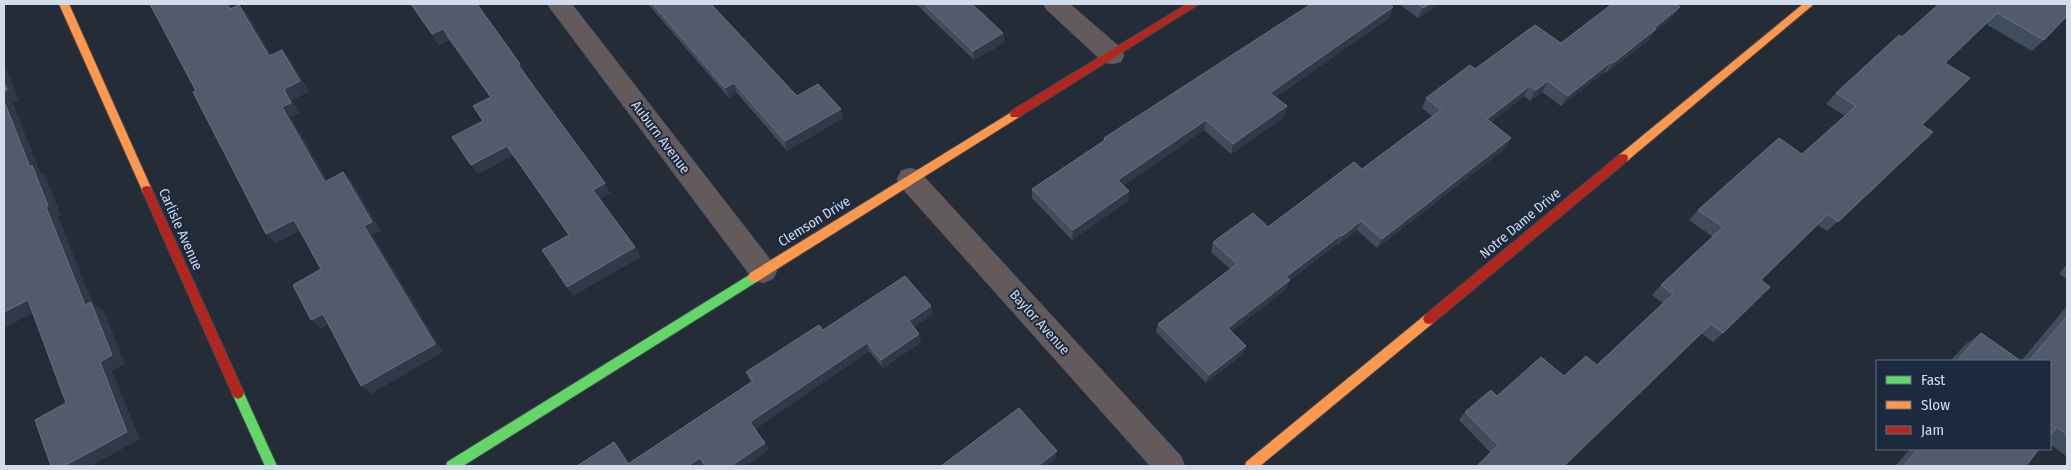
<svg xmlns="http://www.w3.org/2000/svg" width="2071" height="470" font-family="'Fira Sans Condensed',sans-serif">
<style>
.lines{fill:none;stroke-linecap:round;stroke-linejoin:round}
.street-casing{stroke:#424953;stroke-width:1}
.fast-casing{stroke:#424953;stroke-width:2}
.slow-casing{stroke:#424953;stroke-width:2}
.jam-casing{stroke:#424953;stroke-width:2}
.street{fill:#625a5b;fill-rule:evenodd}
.fast{fill:#63d668;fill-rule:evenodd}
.slow{fill:#ff974d;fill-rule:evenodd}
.jam{fill:#b3261e;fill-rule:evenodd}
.wall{fill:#414c5d}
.shaded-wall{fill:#2f3948}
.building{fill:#515b6c;stroke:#657080}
.labels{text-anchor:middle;stroke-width:4;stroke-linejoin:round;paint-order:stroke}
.street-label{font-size:14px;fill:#d2dcea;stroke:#1c2a40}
</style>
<rect width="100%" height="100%" fill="#242c38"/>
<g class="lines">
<g class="street-casing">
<path id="street" d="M547 4H572L773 263 777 271 773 279 763 283 753 279Z
M1043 4H1070L1121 48 1124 55 1121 62 1112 64 1103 62 1047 10Z
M910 168 919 171 1181 456 1185 466H1150L901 187 897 179 901 171Z"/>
</g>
<g class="fast-casing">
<path id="fast" d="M754 272 758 273 760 277 758 281 463 466H446L447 462Z
M238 387 242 389 277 466H265L232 393 234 389Z"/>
</g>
<g class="slow-casing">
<path id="slow" d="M59 4H69L152 190 151 193H143L142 190Z
M1803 4H1814L1627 161H1619L1618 158 1619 155Z
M1015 110 1019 111 1020 114 1019 117 758 281 754 282 750 281 748 277 750 273Z
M1429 314 1433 315 1435 319 1433 323 1260 466H1245L1246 462 1425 315Z"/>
</g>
<g class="jam-casing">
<path id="jam" d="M1187 4H1199L1019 117H1011L1010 114 1011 111Z
M1623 154 1627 155 1628 158 1627 161 1433 323 1429 324 1425 323 1423 319 1425 315 1619 155Z
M147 186 151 187 152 190 244 393 242 397 238 399 234 397 232 393 142 190 143 187Z"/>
</g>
<use href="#street" class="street"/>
<use href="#fast" class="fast"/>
<use href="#slow" class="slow"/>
<use href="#jam" class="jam"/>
</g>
<path class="wall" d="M411 4H477L520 64 526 74H525L610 193 599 199 635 247 640 257 573 296 569 235 513 155 478 174 471 165 483 121 490 97 449 40 439 45Z
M648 4H711L797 96 843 118 787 151 737 93 729 98Z
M916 4H972L1003 33 1004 43 974 60Z
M1399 4H1439L1418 18Z
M1939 4H2067L2044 40 2032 51 1986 24 1945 63 1922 125 1933 132 1827 231 1818 225 1761 280 1723 333 1713 342 1702 334 1491 453 1459 420 1465 412 1497 396 1564 376 1597 365 1663 303 1652 295 1661 285 1713 237 1689 220 1698 210 1802 154 1845 116 1826 104 1836 93 1902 37Z
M1393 7 1389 18 1276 97 1287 106 1284 117 1231 154 1204 130 1123 186 1128 201 1072 240 1032 198V189L1103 142 1104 138Z
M1673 17 1653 33 1649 40 1606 73 1604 72 1561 106 1542 92 1530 101 1524 96 1491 122 1506 148 1377 248 1357 230 1338 245 1337 244 1289 281 1286 289 1231 332 1243 354 1206 383 1156 332 1158 324 1230 269 1211 252 1213 242 1268 227 1362 169 1432 116 1422 108 1426 98 1475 69 1561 43Z
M2067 264V279L2059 274Z
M931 306 932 315 914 327 921 342 883 368 869 351 755 429 765 443 769 450 704 465 577 466 614 442 620 449 629 463 751 382 746 372 823 330Z
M2067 306V457L2050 444V361H1950L1966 344 1981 333 2021 361Z
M1910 449H2039L2026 466H1895Z"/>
<path class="shaded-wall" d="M227 4H229L239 20 230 9Z
M1429 4H1439L1418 18 1423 8Z
M239 5 248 15 278 67 269 56Z
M1393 7 1389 18 1268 103 1270 93Z
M1680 7 1673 17 1653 33 1649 40 1606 73 1613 63 1654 28Z
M443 29 449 40 439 45 432 34Z
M1003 33 1004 43 974 60 973 51Z
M282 50 291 61 309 92 292 100 300 113 291 117 334 192 325 182 282 107Z
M4 62 19 100 13 103 40 172 45 175 61 215 58 216 93 304 104 311 125 364 112 371 140 439 91 466H64L100 362 85 305 4 101Z
M1611 62 1604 72 1561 106 1568 96Z
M520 64 526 74 524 75 518 65Z
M1548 81 1542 92 1530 101 1536 90Z
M734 83 737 93 729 98 725 88Z
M1530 86 1524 96 1481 129 1487 119Z
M1287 106 1284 117 1231 154 1233 144Z
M841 109 843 118 787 151 785 141Z
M1206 120 1204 130 1117 190 1118 180Z
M1511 138 1506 148 1377 248 1382 239Z
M507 146 513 155 478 174 471 165Z
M343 172 352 182 381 231 373 235 443 352 371 394 361 386 364 226Z
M605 183 610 193 598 200 593 190Z
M1129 191 1128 201 1072 240 1073 230Z
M294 220 304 229 276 243 266 234Z
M1361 221 1357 230 1338 245 1342 236Z
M1341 235 1337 244 1289 281 1286 289 1225 337 1228 328 1286 277Z
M635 247 640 257 573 296 567 287Z
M28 300 41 309 4 328V312Z
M931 306 932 315 910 330 909 321Z
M323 314 332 322 321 329 311 320Z
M919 334 921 342 883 368 881 360Z
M867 343 869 351 754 430 750 422Z
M1246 346 1243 354 1206 383 1209 375Z
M614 442 620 449 631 466H630Z
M765 443 769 450 746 466H731Z
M1057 451 1056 458 1046 466H1038Z
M700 458 704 465 703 466H688Z"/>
<path class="building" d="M150 4H227L230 9 239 5 269 56 282 50 300 81 284 89 291 103 282 107 325 182 343 172 372 222 364 226 435 344 361 386 323 314 311 320 293 285 321 269 294 220 266 234 193 92 196 91Z
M411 4H477L520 64 518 65 605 183 593 190 635 247 567 287 542 250 569 235 507 146 471 165 452 137 483 121 473 106 491 97 443 29 432 34Z
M653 4H711L797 96 818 84 841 109 785 141 734 83 725 88Z
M924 4H972L1003 33 973 51Z
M1311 4H1388L1393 7 1270 93 1287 106 1233 144 1206 120 1118 180 1129 191 1073 230 1032 189 1105 140 1104 138Z
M1417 4H1429L1423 8Z
M1612 4H1675L1680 7 1654 28 1656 29 1613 63 1611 62 1568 96 1548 81 1536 90 1530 86 1487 119 1511 138 1382 239 1361 221 1342 236 1341 235 1286 277 1290 280 1228 328 1246 346 1209 375 1158 324 1237 264 1213 242 1253 213 1268 227 1354 162 1362 169 1441 110 1426 98 1470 65 1475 69 1535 25 1561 43Z
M1939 4H2067V16L2044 40 1997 13 1945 63 1970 78 1922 125 1933 132 1838 222 1828 214 1761 280 1770 287 1723 333 1711 324 1564 466H1477L1498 445 1465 412 1491 390 1497 396 1541 357 1564 376 1586 356 1597 365 1673 294 1661 285 1723 227 1698 210 1779 138 1802 154 1856 106 1836 93 1899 35 1902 37Z
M4 82 7 90 4 92Z
M4 101 30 167 32 165 48 206 46 207 85 305 91 302 112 355 100 362 127 432 64 466H51L35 420 66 403 28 300 4 312Z
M905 276 931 306 909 321 919 334 881 360 867 343 750 422 765 443 731 466H705L700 458 688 466H577L614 442 628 464 753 381 746 372 819 325 823 330Z
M2067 316V435L2057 427 2050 436V361H2029Z
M1981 333 2021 361H1957Z
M1019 408 1057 451 1038 466H941Z
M1918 449H2039L2026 466H1903Z"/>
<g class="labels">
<g class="street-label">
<text transform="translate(661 137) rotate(53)" y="5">Auburn Avenue</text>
<text transform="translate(814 221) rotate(-32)" y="5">Clemson Drive</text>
<text transform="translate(1520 223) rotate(-40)" y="5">Notre Dame Drive</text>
<text transform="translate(181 229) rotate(66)" y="5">Carlisle Avenue</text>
<text transform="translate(1040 322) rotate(48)" y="5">Baylor Avenue</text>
</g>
</g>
<rect width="2071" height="470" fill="none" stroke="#d2dcea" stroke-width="10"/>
<rect x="1876" y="360" width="175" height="90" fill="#1c2a40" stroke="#657184"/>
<rect x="1886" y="376" width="25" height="8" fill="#63d668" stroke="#657184"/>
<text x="1921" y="385" font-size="15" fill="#d2dcea">Fast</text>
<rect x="1886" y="401" width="25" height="8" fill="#ff974d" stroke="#657184"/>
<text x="1921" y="410" font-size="15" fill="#d2dcea">Slow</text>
<rect x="1886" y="426" width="25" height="8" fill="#b3261e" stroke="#657184"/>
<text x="1921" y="435" font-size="15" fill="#d2dcea">Jam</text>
</svg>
